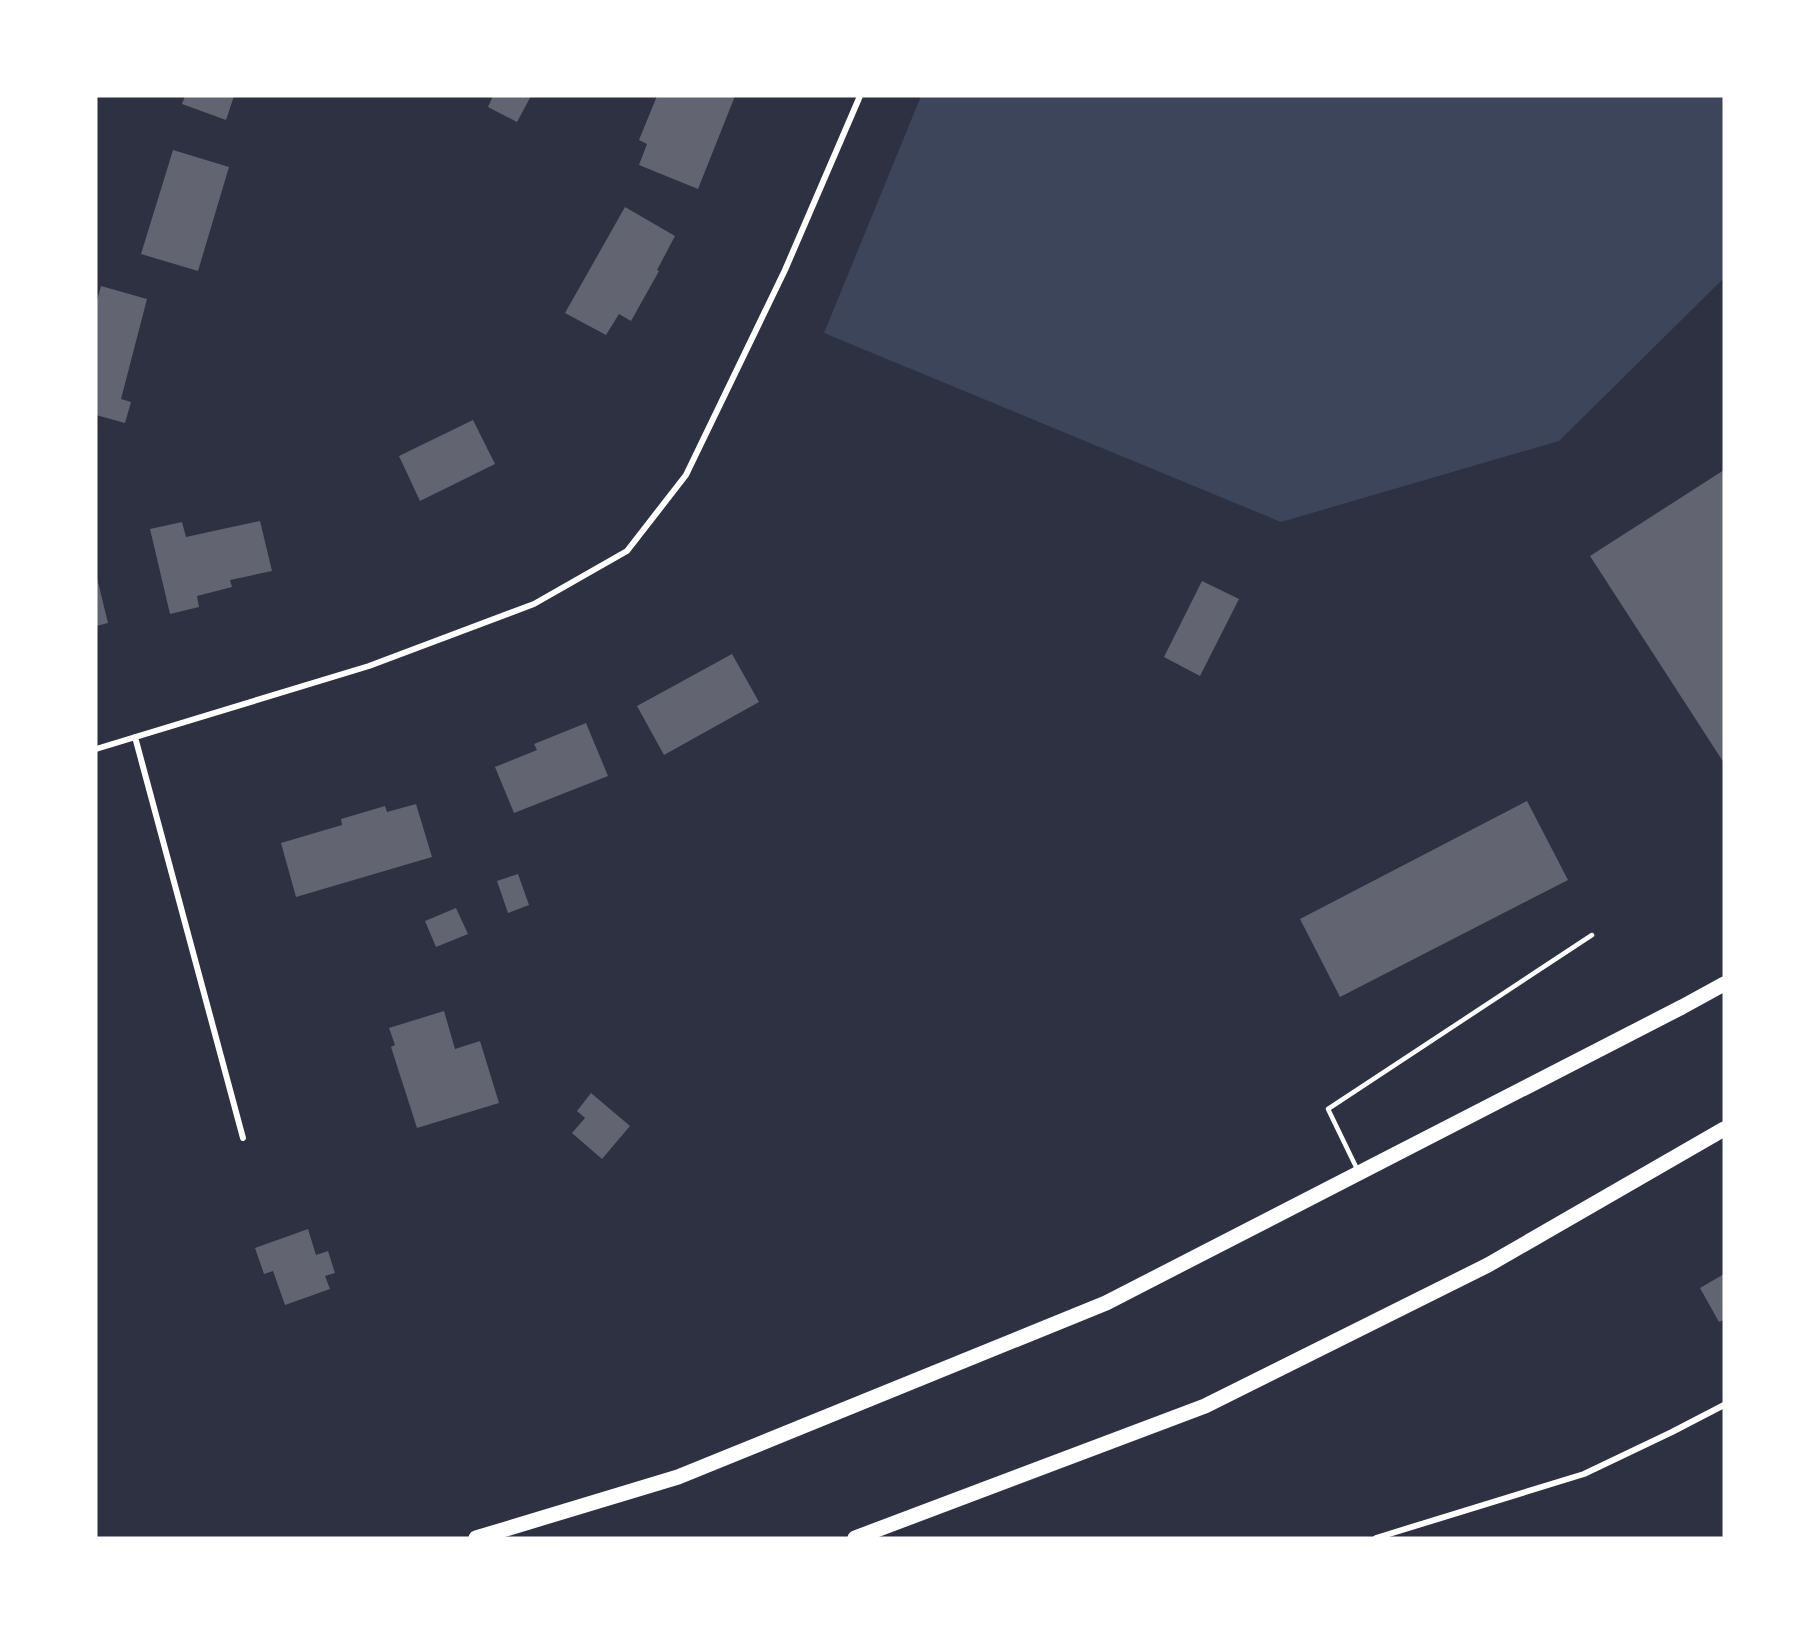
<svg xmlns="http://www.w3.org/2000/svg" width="1820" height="1634" font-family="Overpass,sans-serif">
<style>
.green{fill:#3c4559}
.building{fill:#626471}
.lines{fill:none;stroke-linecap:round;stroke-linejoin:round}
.service{stroke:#fff;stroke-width:4.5}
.minor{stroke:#fff;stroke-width:6}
.primary{stroke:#fff;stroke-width:15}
</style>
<rect width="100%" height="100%" fill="#2d3142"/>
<path class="green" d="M921 96H1724V278L1559 441 1281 522 824 333Z"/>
<path class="building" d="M185 96H234L226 120 182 104Z
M493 96H531L517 122 488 107Z
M657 96H735L698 189 639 165 647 144 639 140Z
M173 150 229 167 198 271 141 254Z
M625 207 675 236 657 270 659 271 631 321 619 314 606 335 565 313Z
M101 286 147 299 121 399 131 402 125 423 96 415V304Z
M473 420 495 464 420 501 399 456Z
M1724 470V763L1590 556Z
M260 521 272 571 230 580 232 587 197 596 199 607 170 614 150 529 182 522 186 537Z
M97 578 108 623 96 626V579Z
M1202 581 1239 599 1200 676 1164 657Z
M732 654 759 702 664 755 637 706Z
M586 723 608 776 514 813 495 767 537 750 534 744Z
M1527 801 1568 880 1340 997 1300 919Z
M416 804 432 857 296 897 281 843 342 825 341 819 385 806 387 812Z
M518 874 529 905 508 913 497 881Z
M456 908 468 934 436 947 425 921Z
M444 1011 455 1049 480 1041 499 1103 417 1128 391 1047 395 1045 389 1028Z
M591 1093 630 1126 602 1159 572 1133 585 1118 577 1111Z
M308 1229 316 1255 328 1251 335 1273 325 1276 330 1289 285 1305 273 1271 264 1274 255 1248Z
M1724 1274V1320L1719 1322 1700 1288Z"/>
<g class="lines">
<path class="service" d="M1358 1171 1328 1109 1592 935"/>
<path class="minor" d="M135 737 243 1138
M96 749 369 666 534 604 627 551 686 475 785 270 860 96
M1376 1538 1584 1474 1672 1432 1724 1405"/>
<path class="primary" d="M476 1538 678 1477 1106 1303 1682 1007 1724 984
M855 1538 1205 1406 1488 1265 1724 1129"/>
</g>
<rect width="1820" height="1634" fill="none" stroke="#ffffff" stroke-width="195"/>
</svg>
